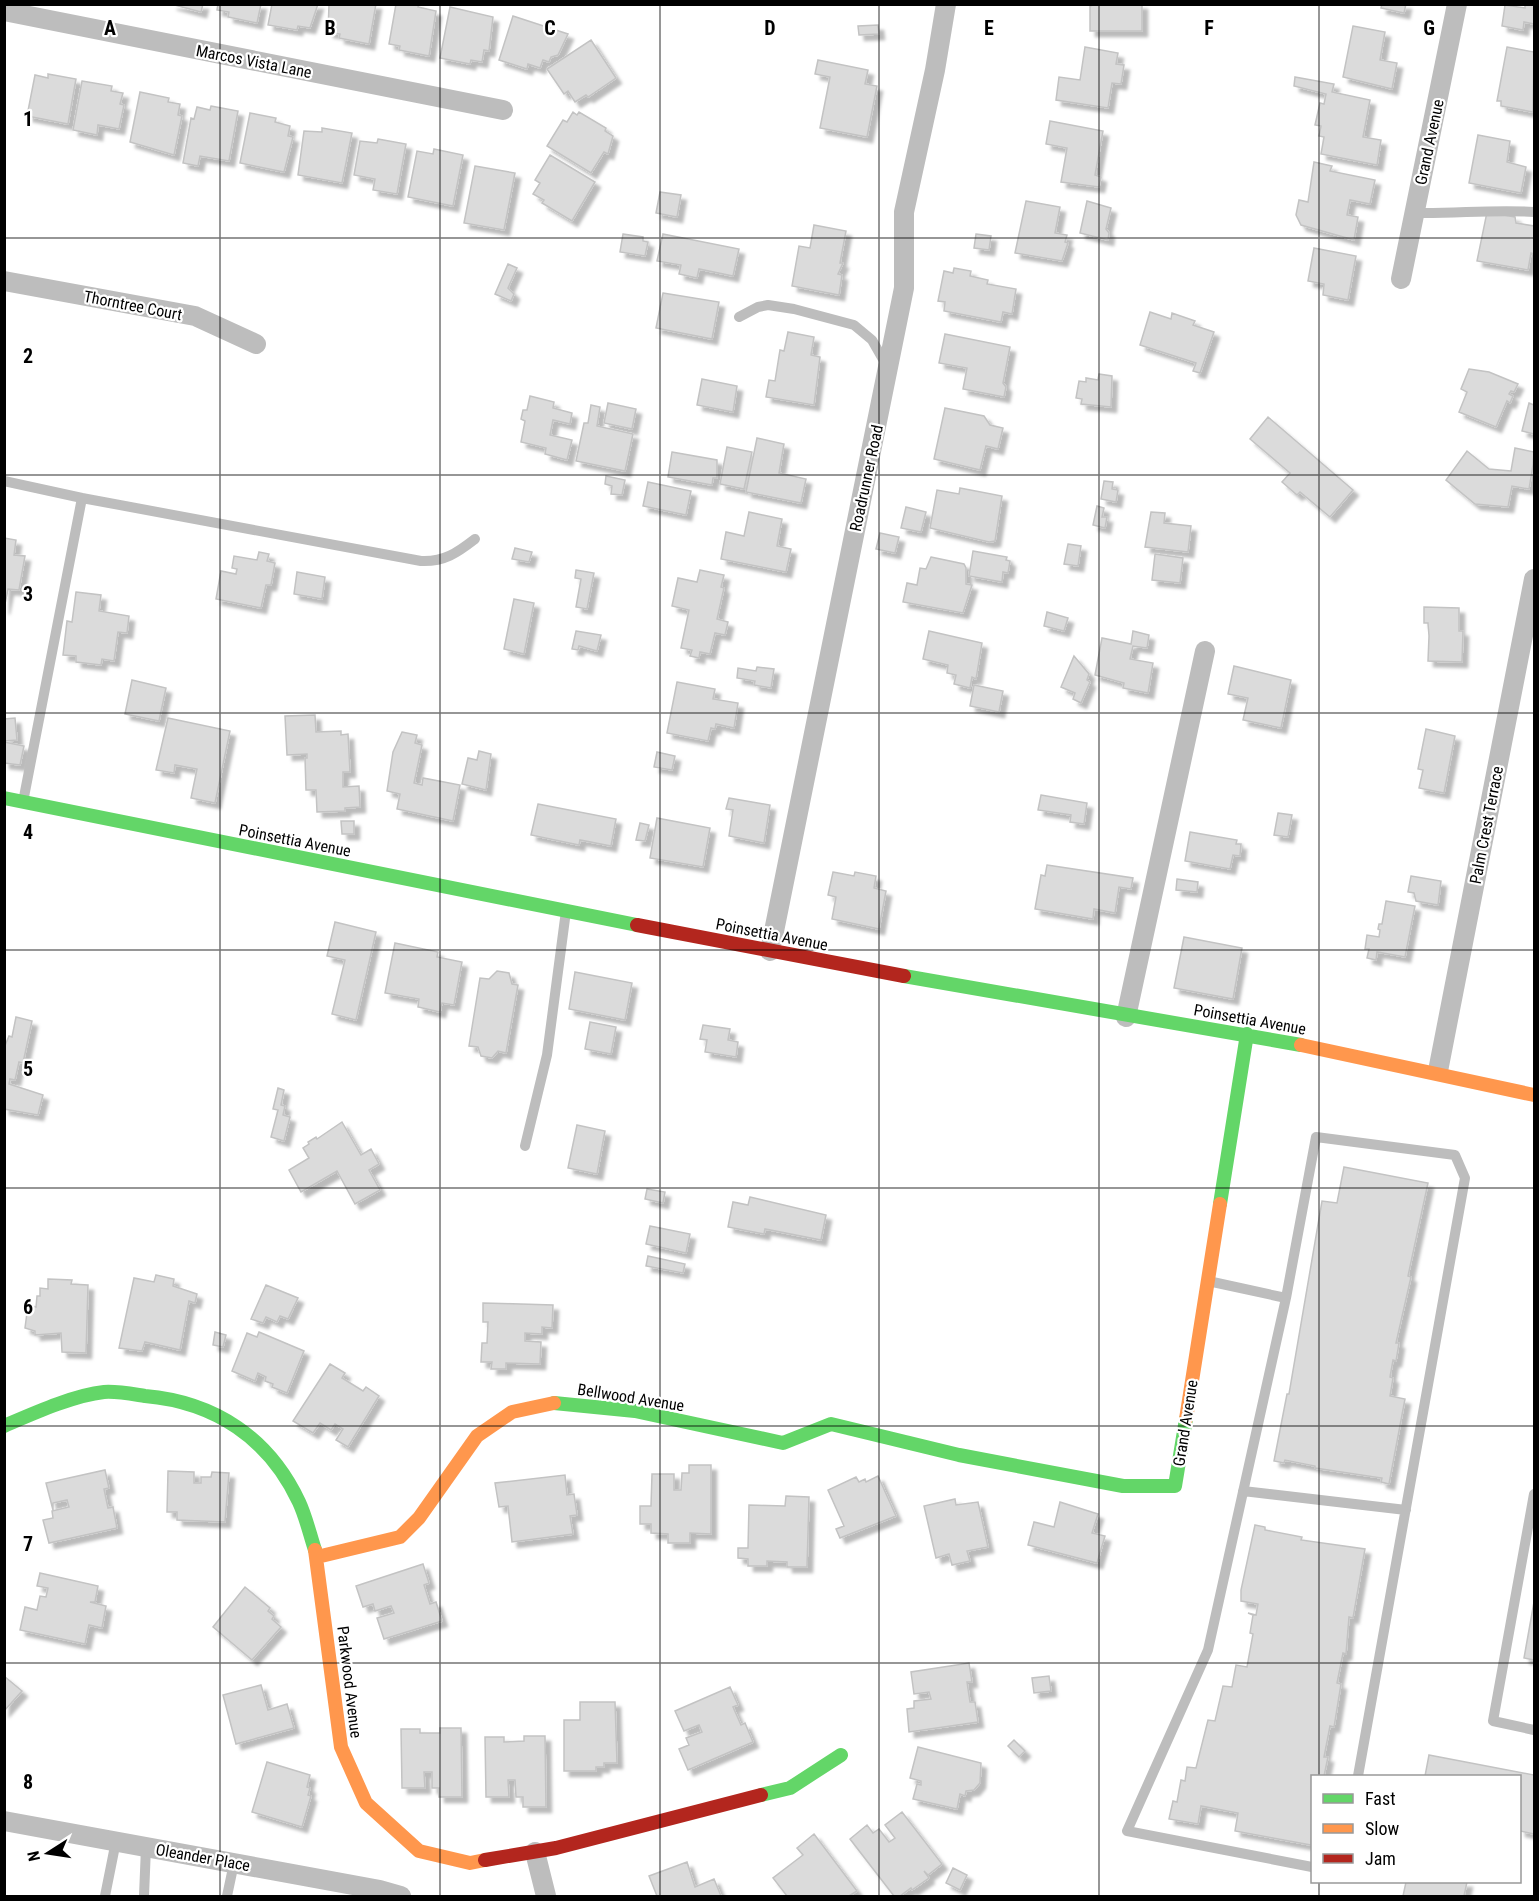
<svg xmlns="http://www.w3.org/2000/svg" width="1539" height="1901" font-family="'Roboto Condensed',sans-serif">
<style>
.building{fill:#dbdbdb;stroke:#c3c3c3;stroke-width:1.5;filter:url(#shadow)}
.lines{fill:none;stroke-linecap:round;stroke-linejoin:round}
.lane{stroke:#bdbdbd;stroke-width:10}
.street{stroke:#bdbdbd;stroke-width:20}
.fast{stroke:#63d668;stroke-width:14}
.slow{stroke:#ff974d;stroke-width:14}
.jam{stroke:#b3261e;stroke-width:14}
.grid{fill:none;stroke:#000;stroke-width:1.5;stroke-opacity:0.55}
.labels{text-anchor:middle;stroke-width:4.5;stroke-linejoin:round;paint-order:stroke}
.street-label{font-size:16px;fill:#000;stroke:#fff}
.grid-label{font-size:20px;text-anchor:middle;font-weight:bold;fill:#000;stroke:#fff;stroke-width:4.5;stroke-linejoin:round;paint-order:stroke}
</style>
<defs>
<filter id="shadow"><feDropShadow dx="5.5" dy="5.5" stdDeviation="1.5" flood-color="#0004"/></filter>
</defs>
<rect width="100%" height="100%" fill="#fff"/>
<path class="building" d="M171 4H203L201 12Z
M218 4H261L257 23 228 17 229 12 217 10Z
M272 4H318L310 28 298 26 297 30 268 25Z
M329 4H376L369 44 339 38 340 34 328 32Z
M396 4H419L418 7 436 11 429 56 399 50 400 46 389 44Z
M1096 4H1142V31H1090V6Z
M1382 4H1406L1404 13 1381 8Z
M1525 4H1534V24L1524 22 1523 30 1502 26 1505 5 1525 8Z
M450 7 493 17 489 51 484 50 482 62 471 60 470 64 440 58Z
M513 16 568 34 558 55 551 57 549 62 543 60 540 68 528 64 527 69 499 60Z
M878 25 879 34 859 35 858 26Z
M1353 26 1385 32 1380 60 1397 63 1392 89 1343 77Z
M591 40 616 78 588 97 586 95 575 102 568 91 564 94 547 69Z
M1085 47 1118 53 1116 64 1124 65 1121 84 1112 83 1108 108 1056 100 1059 77 1080 80Z
M1507 47 1534 52 1533 112 1501 106V101H1497Z
M818 60 868 70 865 84 877 86 867 137 820 128 830 77 815 74Z
M48 74 76 79 68 124 27 116 35 75 48 78Z
M1295 77 1334 84 1332 92 1370 100 1363 137 1381 140 1377 165 1321 154 1324 137 1319 136 1321 126 1315 125 1320 103 1324 104 1326 94 1294 86Z
M82 81 112 86 111 91 123 93 120 104 124 105 119 129 98 125 97 135 73 130Z
M140 92 169 98 168 102 180 104 178 115 182 116 174 155 130 142Z
M211 106 238 111 229 161 200 156 198 166 183 163 191 118 194 119 197 107 210 110Z
M573 112 577 115 579 112 606 128 605 131 613 136 608 154 604 152 591 173 547 146 563 120 567 122Z
M250 113 276 118 275 122 290 126 288 136 293 137 284 172 240 163Z
M1050 121 1103 131 1095 175 1101 177 1099 187 1061 182 1067 148 1046 144Z
M322 128 352 133 342 183 298 175 304 131 322 132Z
M1478 135 1510 141 1507 162 1526 167 1521 193 1469 183Z
M378 139 406 144 397 194 373 190 375 179 354 175 360 141 377 143Z
M434 149 463 155 453 206 408 197 417 151 433 154Z
M550 155 595 182 572 221 542 203 544 200 533 194 540 183 535 180Z
M1314 162 1332 166 1330 171 1375 180 1370 204 1350 200 1347 215 1358 217 1354 240 1301 225 1296 215 1299 200 1308 202Z
M475 166 515 173 504 230 464 223Z
M660 192 681 195 677 217 656 213Z
M1026 201 1060 207 1055 233 1067 235 1065 242 1068 243 1062 261 1015 253Z
M1087 201 1111 208 1106 229 1109 233 1108 240 1080 233Z
M1487 212 1515 217 1516 223 1534 226V254L1531 253 1528 270 1477 261Z
M814 225 846 231 840 263H843L838 274 842 275 839 295 792 286 799 246 810 248Z
M623 234 643 237V241L648 242 645 256 620 252Z
M663 234 739 249 733 276 699 269 697 278 679 274 681 265 657 261Z
M976 234 991 236 989 250 974 248Z
M1314 248 1356 256 1348 300 1323 295 1324 284 1308 281Z
M508 264 517 268 508 288 514 294 511 301 495 294Z
M954 268 971 271 970 276 988 280 987 284 1016 289 1012 314 1003 312 1001 322 944 311 945 302 938 301 944 271 953 273Z
M663 293 719 302 712 339 656 328Z
M1150 312 1171 319 1172 313 1195 321 1193 325 1214 332 1200 373 1193 371 1196 363 1140 345Z
M788 332 814 337 811 355 820 357 814 405 766 397 769 380 775 381 780 350 784 351Z
M945 334 1010 347 1003 383 1006 387 1004 397 963 389 967 368 939 363Z
M1469 369 1489 372 1518 384 1514 392 1511 391 1509 394 1513 396 1510 403 1507 401 1496 427 1459 412 1467 392 1461 389Z
M1099 374 1112 376 1111 407 1081 404 1082 399 1076 398 1079 381 1086 382V378L1098 380Z
M702 379 737 386 733 412 697 405Z
M530 396 554 402 553 408 572 413 570 424 553 420 550 435 572 440 567 460 545 454 546 448 521 442 525 421 521 419 523 410H527Z
M608 403 636 409 632 429 604 423Z
M1529 403 1534 405V434L1522 431Z
M591 405 600 407 597 426 633 434 625 471 576 461 584 423H588Z
M945 408 984 416 990 425 1003 428 998 449 986 446 980 470 934 459Z
M1268 417 1353 490 1330 517 1300 492 1297 495 1282 482 1290 473 1250 439Z
M757 438 784 444 779 473 806 479 801 503 746 492Z
M727 447 752 452 744 489 720 484Z
M1515 448 1534 452 1533 465 1529 489 1512 486 1508 507 1475 504 1446 480 1467 451 1489 469 1511 471Z
M672 452 717 460V478H713L712 485 668 477Z
M606 476 625 480 622 495 611 494 612 486 605 484Z
M1104 481 1113 482 1112 489 1118 490 1116 502 1101 499Z
M648 482 691 491 686 515 643 506Z
M960 488 1002 496 995 541 989 542 930 528 937 490 959 494Z
M1097 506 1104 508 1102 517H1107L1105 528 1093 525Z
M906 507 926 512 921 532 901 528Z
M749 512 782 519 777 546 791 549 786 572 721 559 726 532 744 536Z
M1151 512 1165 513 1164 523 1191 526 1188 552 1145 547Z
M880 533 899 537 895 553 876 549Z
M4 538 16 540 14 555 25 556 19 590 8 589 4 609Z
M1068 544 1081 546 1078 566 1064 564Z
M515 548 532 552 529 562 512 559Z
M973 551 1007 557 1006 560 1010 561 1008 573 1003 572 1002 582 969 576Z
M259 552 269 554 267 561 275 563 271 585H266L261 608 216 599 221 571 236 574 237 569 232 568 234 556 257 560Z
M1155 554 1183 558 1180 583 1152 580Z
M931 557 964 564 966 568V584L972 585 963 613 903 602 907 583 917 585 920 568 926 569Z
M576 570 594 573 587 609 576 607 581 579 575 578Z
M700 570 724 575 721 587 724 588 717 619 728 622 725 635 715 633 710 654 700 652 699 658 690 656 692 650 681 648 689 610 672 606 678 578 697 582Z
M297 572 325 577 322 599 294 594Z
M76 592 101 595 99 611 129 616 127 633 118 632 114 661 102 659 101 665 76 662V656L63 655 67 621 72 622Z
M514 599 534 603 524 654 504 649Z
M1424 607 1459 608V631H1463L1462 662 1428 661 1429 636 1428 623H1424Z
M1047 612 1068 618 1064 631 1044 626Z
M576 631 601 635 597 651 579 646 578 650 572 649Z
M929 631 982 643 976 679 972 677 970 688 954 684 956 675 947 673 948 665 923 659Z
M1133 631 1149 635 1147 648 1133 646 1130 659 1153 663 1148 693 1123 688 1124 683 1095 675 1102 638 1131 644Z
M1074 656 1089 674 1087 680 1090 682 1081 703 1073 699 1075 693 1061 687Z
M1234 666 1291 680 1281 728 1243 720 1248 698 1228 694Z
M757 667 774 669 771 688 754 685 755 681 737 678 738 668 756 671Z
M132 680 166 688 159 721 125 714Z
M677 682 715 689 713 699 738 703 734 728 716 724 715 729 711 728 708 741 667 733Z
M974 685 1003 691 999 712 970 706Z
M315 715 316 732 341 731V735L348 734 350 772H343V787L359 786 360 807 345 808V811L317 812 316 790H306L305 758H307V754L287 755 285 716Z
M15 718 17 740 4 741V719Z
M168 718 230 731 215 803 191 798 197 769 175 765 174 773 156 770Z
M1426 729 1455 736 1444 793 1419 788 1423 770 1418 769Z
M402 732 417 735 415 743 422 745 414 783 422 785 423 778 460 785 453 821 397 809 400 794 387 791 393 752Z
M4 742 24 746 20 765 4 763Z
M479 751 491 754 486 790 462 784 468 758 477 760Z
M657 752 675 756 672 770 654 767Z
M1041 795 1087 803 1084 824 1070 822 1071 815 1038 810Z
M729 798 770 805 764 843 729 836 733 810 726 809Z
M538 804 616 819 611 846 580 840 579 845 531 835Z
M1278 813 1292 815 1288 837 1274 835Z
M657 818 710 828 703 867 650 858Z
M341 821H354V834H342Z
M640 823 649 825 645 841 636 840Z
M1190 832 1237 840 1236 844H1241L1240 856 1233 855 1230 869 1185 861Z
M1047 865 1133 878 1131 889 1119 887 1115 913 1094 909 1093 919 1035 909 1041 875 1045 876Z
M833 872 854 876 855 872 876 876 874 888 886 891 879 929 832 919 836 897 828 895Z
M1411 876 1441 881 1438 905 1416 901 1414 893 1408 892Z
M1177 879 1198 882 1197 892 1176 890Z
M1386 901 1415 906 1405 957 1377 952 1376 960 1367 958 1369 949H1365L1367 935 1379 937 1380 930 1378 929 1379 924H1382Z
M335 922 376 932 356 1020 332 1014 345 960 327 956Z
M1184 937 1242 948 1233 999 1174 988Z
M395 943 438 952 437 957 462 962 454 1005 442 1003 440 1012 418 1007 419 999 385 993Z
M497 971 509 973 512 984 518 985 506 1053 498 1051 492 1058 481 1056 478 1047 469 1046 480 978 489 979Z
M575 972 632 983 625 1020 569 1009Z
M16 1017 32 1021 23 1063 19 1062 15 1080 10 1079 9 1084 43 1095 38 1115 4 1109V1048L9 1036 12 1037Z
M590 1022 616 1027 611 1054 585 1049Z
M703 1025 730 1029 728 1040 738 1042 736 1057 705 1052 707 1040 700 1039Z
M278 1088 284 1090 281 1105 285 1106 283 1115 290 1117 284 1141 271 1137 278 1110 273 1109Z
M342 1122 361 1155 371 1149 379 1164 369 1170 380 1190 355 1204 337 1171 301 1192 289 1170 309 1158 303 1148 309 1144 308 1142 316 1137 317 1139Z
M577 1125 605 1131 597 1174 568 1168Z
M1344 1167 1428 1183 1408 1276 1411 1277 1396 1343H1399L1396 1361 1393 1360 1390 1377 1393 1378 1390 1396 1405 1399 1389 1484 1381 1482 1382 1478 1315 1468V1466L1285 1460 1284 1463 1274 1461 1287 1394H1289L1322 1201 1337 1203Z
M647 1189 665 1192 663 1203 645 1199Z
M750 1197 826 1215 821 1240 765 1229 764 1234 728 1227 733 1202 748 1205Z
M650 1226 690 1234 686 1253 646 1244Z
M648 1256 685 1264 683 1273 646 1266Z
M156 1275 174 1279 173 1286 197 1294 195 1303 189 1301 180 1350 145 1342 142 1351 119 1348 134 1278 154 1282Z
M48 1279 72 1280 71 1284 88 1285 86 1353 62 1352 61 1333 35 1335V1331L25 1328 28 1305 36 1307 37 1296H40V1288L48 1289Z
M266 1285 298 1298 288 1319 280 1316 277 1322 266 1317 263 1323 251 1319Z
M483 1303 553 1305 552 1328 542 1327V1334L525 1333V1341L541 1342 540 1364 506 1363V1369H491L492 1362H481L482 1343H487L488 1322H483Z
M215 1332 226 1335 223 1347 213 1345Z
M259 1332 304 1351 287 1393 272 1387 273 1384 265 1381 266 1377 258 1373 255 1381 232 1371 247 1333 257 1337Z
M330 1364 345 1373 342 1378 363 1391 366 1387 379 1396 348 1447 336 1440 343 1429 335 1424 331 1430 320 1423 313 1433 293 1421Z
M689 1465H711V1534L690 1533V1543H668V1534L651 1533V1524H640V1506H651L652 1474H674V1490H681L682 1473H689Z
M105 1470 109 1488 104 1489 108 1508 113 1507 117 1528 49 1543 43 1520 53 1518 52 1511 69 1507 67 1500 53 1503V1510L46 1483Z
M168 1471 194 1472V1483H201V1477H211L212 1472 229 1473 225 1522 177 1520V1512H167Z
M565 1475 567 1495 574 1494 577 1515 570 1516 573 1534 512 1542 508 1506 499 1507 495 1483Z
M878 1476 896 1516 840 1538 836 1529 844 1526 828 1490 856 1477 859 1482 865 1479 866 1482Z
M786 1496 809 1497 807 1567H787V1562L767 1561V1566H748V1559L738 1558V1548H748L749 1505 785 1506Z
M955 1499 956 1505 978 1502 988 1547 967 1551 970 1561 952 1565 949 1554 936 1558 924 1506Z
M1060 1502 1098 1514 1092 1533 1105 1536 1097 1563 1028 1545 1034 1522 1054 1527Z
M1255 1525 1265 1527V1530L1302 1537 1301 1540 1365 1549 1353 1618 1349 1617 1346 1654 1343 1653 1337 1683 1341 1684 1334 1727 1330 1726 1324 1757H1328L1324 1776H1312L1311 1845 1235 1831 1238 1813 1201 1806 1198 1824 1169 1819 1173 1801 1177 1802 1181 1780 1185 1781 1187 1767 1196 1768 1208 1720 1215 1721 1223 1686 1232 1687 1236 1665 1247 1667 1253 1634 1250 1633 1253 1615 1248 1613 1256 1615 1258 1604 1241 1601V1590Z
M423 1564 429 1583 424 1585 430 1604 436 1602 442 1621 384 1639 377 1618 394 1613 391 1606 375 1611 373 1604 363 1607 356 1586Z
M40 1573 98 1586 95 1602H90L106 1606 102 1628 89 1625 85 1644 20 1630 25 1607 37 1610 40 1596 46 1597 48 1588 37 1586Z
M245 1587 270 1608 268 1611 274 1616 272 1619 281 1627 252 1660 213 1627Z
M1534 1602V1660L1524 1658Z
M969 1663 972 1682H967L970 1702H975L978 1722 909 1732 907 1709 914 1708V1701L931 1699 929 1692 914 1694 911 1672Z
M4 1676 22 1691 4 1711Z
M1049 1676 1051 1691 1034 1693 1032 1678Z
M261 1685 268 1710 287 1704 294 1728 236 1744 223 1695Z
M730 1687 738 1705 733 1707 741 1725 745 1723 753 1742 688 1770 679 1749 689 1745 686 1738 702 1732 699 1725 684 1731 675 1711Z
M580 1702H615L617 1763H604V1767H596V1771H564V1720H580Z
M440 1728H461L462 1797H439V1788H432V1772H424L425 1788H402L401 1729H420V1733H440Z
M524 1736H545L546 1807H523V1797H516L515 1780H508L509 1797H486L485 1737H504V1742L524 1741Z
M1014 1740 1025 1751 1019 1757 1008 1746Z
M918 1747 981 1763 980 1783 974 1790 966 1791 965 1796 960 1794 957 1809 913 1799 917 1784 921 1785V1781L910 1778Z
M1429 1755 1534 1775V1834L1520 1831V1776H1425Z
M267 1762 310 1775 307 1787 310 1788 308 1795 311 1796 302 1827 252 1812Z
M902 1812 942 1864 928 1875 924 1871 929 1878 912 1890 911 1888 900 1896H894L850 1839 867 1825 873 1833 879 1829 889 1842 895 1838 885 1825Z
M814 1834 857 1891 849 1896H787L773 1878 803 1855 797 1848Z
M687 1862 695 1887 714 1879 721 1896H657L649 1876Z
M953 1868 967 1875 960 1890 946 1883Z
M1406 1882H1467L1464 1896H1467H1403Z"/>
<g class="lines">
<path class="lane" d="M1415 213C1455 214 1494 209 1534 212
M739 317 758 307 768 305 794 309 854 325 872 340 888 368
M4 481 82 498 23 802
M82 498 421 561C444 562 457 553 475 539
M525 1146 547 1055 566 911
M1208 1281 1286 1298
M1243 1491 1406 1510
M1534 1494 1493 1721 1534 1730
M1312 1867 1127 1831 1208 1650 1286 1298 1316 1137 1455 1155 1465 1178 1358 1776
M105 1896 116 1841
M144 1896 146 1847
M227 1896 234 1863"/>
<path class="street" d="M4 11 503 110
M1401 279 1457 4
M4 281 195 316 256 344
M770 951 904 288V212L935 70 946 4
M1126 1017 1205 651
M1438 1071 1534 579
M4 1821 380 1890 401 1896
M535 1852 546 1896"/>
<path class="fast" d="M4 798 637 925
M904 976 1301 1045
M1220 1204 1247 1034
M554 1403 635 1411 783 1443 831 1424 959 1455 1123 1486H1175L1186 1419
M4 1426C32 1414 74 1395 104 1392 117 1391 132 1394 145 1396 215 1402 269 1438 299 1502 306 1517 310 1535 315 1550
M761 1795 790 1788 841 1755"/>
<path class="slow" d="M1301 1045 1534 1095
M1186 1419 1220 1204
M315 1550 341 1747 366 1803 419 1851 470 1863 485 1860
M317 1557 400 1537 419 1518 477 1436 512 1412 554 1403"/>
<path class="jam" d="M637 925 904 976
M485 1860 556 1848 761 1795"/>
</g>
<path class="grid" d="M220 4V1896M440 4V1896M660 4V1896M879 4V1896M1099 4V1896M1319 4V1776M4 238H1534M4 475H1534M4 713H1534M4 950H1534M4 1188H1534M4 1426H1534M4 1663H1534M1319 1882V1896"/>
<g class="labels">
<g class="street-label">
<text transform="translate(254 61) rotate(11)" y="6">Marcos Vista Lane</text>
<text transform="translate(1429 142) rotate(-78)" y="6">Grand Avenue</text>
<text transform="translate(133 305) rotate(11)" y="6">Thorntree Court</text>
<text transform="translate(866 478) rotate(-78)" y="6">Roadrunner Road</text>
<text transform="translate(1486 825) rotate(-79)" y="6">Palm Crest Terrace</text>
<text transform="translate(295 840) rotate(11)" y="6">Poinsettia Avenue</text>
<text transform="translate(772 934) rotate(11)" y="6">Poinsettia Avenue</text>
<text transform="translate(1250 1019) rotate(10)" y="6">Poinsettia Avenue</text>
<text transform="translate(631 1397) rotate(9)" y="6">Bellwood Avenue</text>
<text transform="translate(1185 1423) rotate(-81)" y="6">Grand Avenue</text>
<text transform="translate(350 1682) rotate(83)" y="6">Parkwood Avenue</text>
<text transform="translate(203 1857) rotate(10)" y="6">Oleander Place</text>
</g>
</g>
<g class="grid-label">
<text x="110" y="35">A</text>
<text x="330" y="35">B</text>
<text x="550" y="35">C</text>
<text x="770" y="35">D</text>
<text x="989" y="35">E</text>
<text x="1209" y="35">F</text>
<text x="1429" y="35">G</text>
<text x="28" y="126">1</text>
<text x="28" y="363">2</text>
<text x="28" y="601">3</text>
<text x="28" y="839">4</text>
<text x="28" y="1076">5</text>
<text x="28" y="1314">6</text>
<text x="28" y="1551">7</text>
<text x="28" y="1789">8</text>
</g>
<rect width="1539" height="1901" fill="none" stroke="#000000" stroke-width="12"/>
<rect x="1311" y="1775" width="210" height="108" fill="#ffffff" stroke="#999999" stroke-width="1.5"/>
<rect x="1323" y="1794" width="30" height="9" fill="#63d668" stroke="#999999" stroke-width="1.5"/>
<text x="1365" y="1805" font-size="18" fill="#000000">Fast</text>
<rect x="1323" y="1824" width="30" height="9" fill="#ff974d" stroke="#999999" stroke-width="1.5"/>
<text x="1365" y="1835" font-size="18" fill="#000000">Slow</text>
<rect x="1323" y="1854" width="30" height="9" fill="#b3261e" stroke="#999999" stroke-width="1.5"/>
<text x="1365" y="1865" font-size="18" fill="#000000">Jam</text>
<g transform="translate(48 1853) rotate(258)" stroke="#ffffff" stroke-width="4.5" paint-order="stroke">
<path d="M0-4.5L10 22L0 15L-10 22Z" fill="#000000"/>
<text y="-9" font-size="16" font-weight="bold" text-anchor="middle" fill="#000000">N</text>
</g>
</svg>
